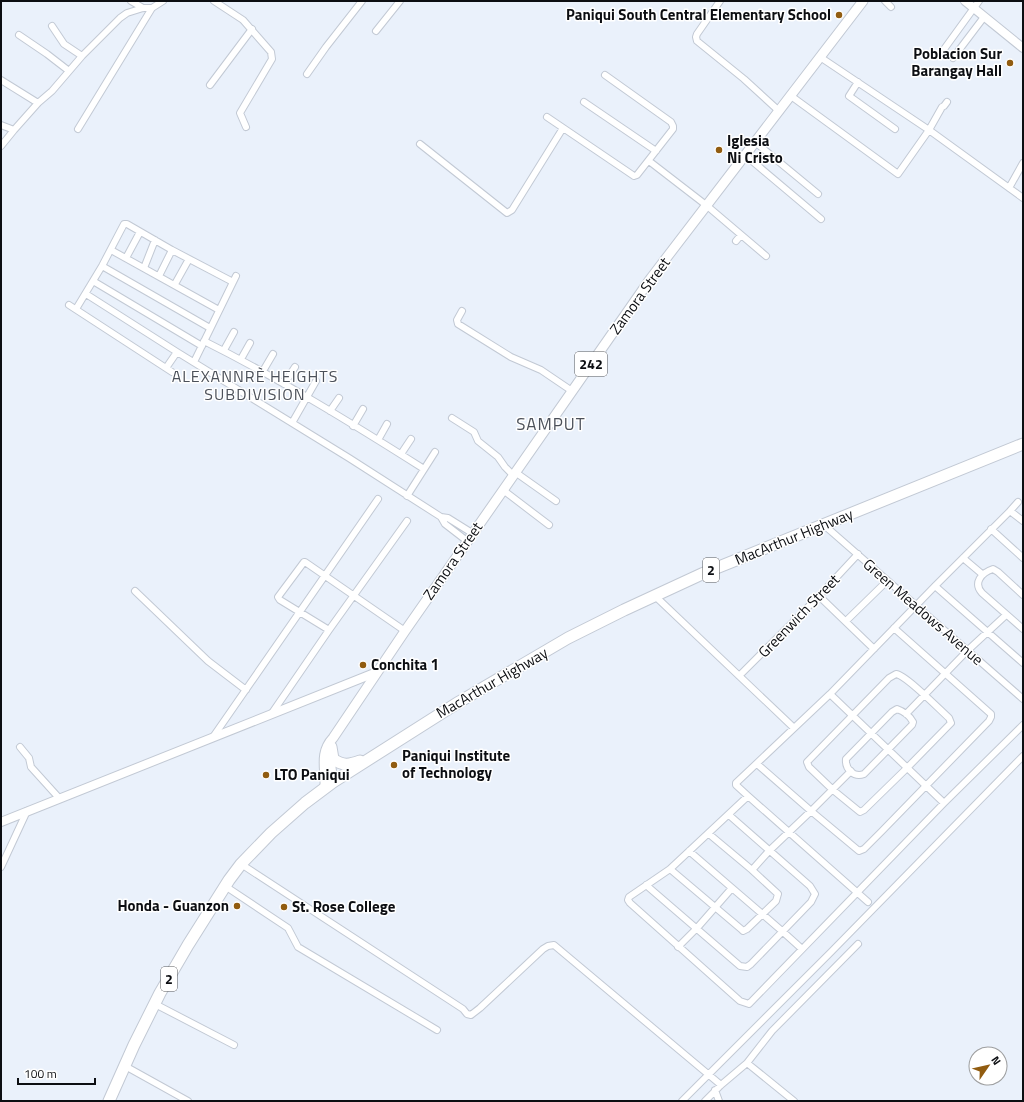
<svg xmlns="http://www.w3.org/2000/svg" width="1024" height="1102" font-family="'Titillium Web',sans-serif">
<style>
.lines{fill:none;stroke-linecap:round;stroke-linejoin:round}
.street-casing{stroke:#c2c9d4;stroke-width:8}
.secondary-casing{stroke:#c2c9d4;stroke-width:10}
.primary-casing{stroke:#c2c9d4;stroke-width:11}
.highway-casing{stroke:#c2c9d4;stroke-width:13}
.street{stroke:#fff;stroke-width:6}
.secondary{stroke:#fff;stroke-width:8}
.primary{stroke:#fff;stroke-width:9}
.highway{stroke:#fff;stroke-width:11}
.poi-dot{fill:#915c10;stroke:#fff;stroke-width:1.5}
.labels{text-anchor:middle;stroke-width:3;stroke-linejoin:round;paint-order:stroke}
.shield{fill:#fff;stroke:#555659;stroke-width:1}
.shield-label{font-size:14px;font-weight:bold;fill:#0c0e12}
.poi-label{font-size:15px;font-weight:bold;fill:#0c0e12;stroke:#fff;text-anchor:start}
.street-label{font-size:15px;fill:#0c0e12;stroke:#fff}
.neighbourhood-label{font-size:16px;letter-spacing:1px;fill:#4c515a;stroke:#fff}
.quarter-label{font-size:17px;letter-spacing:1px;fill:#4c515a;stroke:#fff}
</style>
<rect width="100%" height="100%" fill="#eaf1fb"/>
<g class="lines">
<g class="street-casing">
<path id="street" d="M131 1 143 8
M214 1 243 20 271 52 272 59 240 113 246 127
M720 1 697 34 696 37 697 41 744 79 779 111
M885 1 891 7
M52 26 64 44 82 56
M376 31 400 1
M19 35 47 54 69 71
M942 52 979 1
M820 57 929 130 1023 198
M953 58 984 17
M307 74 326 47 362 1
M1 80 38 103
M858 82 849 96 895 129
M210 85 252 29
M791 96 898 174 929 130 942 107 944 106 947 102
M584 102 656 151
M547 117 634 176 637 175 673 129V126L671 122 605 75
M1 125 14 130 1 146
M78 129 152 8
M14 130 38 103 52 91 82 56 120 18 127 13 143 8H152L163 1
M755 142 818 194
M420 144 507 213 512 210 563 128
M745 155 821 219
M649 161 706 205 766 256
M1009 188 1023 163
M736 241 741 235
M111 250 219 310
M126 258 140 232
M102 266 210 328
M144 268 155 240
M159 276 172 250
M93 281 202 346
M175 284 189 259
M86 294 177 352 349 458 441 517 448 518 472 533
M69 305 172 372
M76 309 102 266 124 224H127L172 250 233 282
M462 311 457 320 458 324 511 357 541 370 572 391
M204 341C280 379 353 424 424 469
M224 350 234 332
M241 359 250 343
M194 362 236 276
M166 368 177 352
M263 371 273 354
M284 384 295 367
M330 411 339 398
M452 418 474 432 478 441 498 457 505 467 513 475
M292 423 316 381
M353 426 363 409
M378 440 387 424
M401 454 411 439
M515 472 556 501
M503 490 549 525
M407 496 435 452
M1010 511 1018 502
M441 517 445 524 467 541
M824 525 1023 699
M991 529 1023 558
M963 558 982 574
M935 586 1023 663
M135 591 208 661 246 690
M654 595 794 728
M1023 595 998 572 993 569C981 573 973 583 982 593L1023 629
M819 596 874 649
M846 621 887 581
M329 630 280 600 278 597 304 562H305L405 631
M896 674C906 675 940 710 949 718L951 723 907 768 864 810 860 812 833 790 809 767 807 762 889 678Z
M739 676 819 596 858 554
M830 694 944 803
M897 709C903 711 910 716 913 722L912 725 864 774C854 778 845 769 846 759L892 712Z
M272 713 329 630 407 521
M906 714 967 651 1006 615
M213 737 378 499
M20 747 29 758 31 767 59 798
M851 771 811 811 859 851 864 849 881 832 989 721 991 717V714L894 628
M748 796 670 869 629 897 628 900 630 903 740 1001 749 1004 944 803 1023 725
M689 851 782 931 802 949
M241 864 463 1009 467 1014 471 1015 480 1008 543 949 548 946 554 945 721 1085
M1 867 27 811
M670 869 741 929 743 931 747 929 776 901 778 894 752 870 709 834
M752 870 769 851 811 811 757 764
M646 885 740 966 747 967 751 964 811 902 815 894 810 886 729 815
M225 886 288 928 298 947 437 1030
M868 902 748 796 736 785V783L830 694 935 586 1010 511 1023 521
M678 947 697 928 732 888
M155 1004 234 1045
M747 1063 794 1101
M125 1066 188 1101
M715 1090 719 1101
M682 1101 831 952 1023 756
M705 1101 721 1085 747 1063 772 1031 858 944"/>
</g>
<g class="secondary-casing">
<path id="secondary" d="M965 1 1023 48
M1 822 377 672"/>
</g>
<g class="primary-casing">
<path id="primary" d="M329 753 333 782
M325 788C326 769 319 753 333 738L405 631 651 278 863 1"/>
</g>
<g class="highway-casing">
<path id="highway" d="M331 747 333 759C343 766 349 765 360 761
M109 1101 134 1045 160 993 188 945 229 880 241 864 271 833 305 803 333 782 459 702 568 638 624 610 704 573 1023 444"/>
</g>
<use href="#street" class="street"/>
<use href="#secondary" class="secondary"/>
<use href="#primary" class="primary"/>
<use href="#highway" class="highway"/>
</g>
<g class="poi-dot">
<circle cx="839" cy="15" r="4"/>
<circle cx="1010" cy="63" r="4"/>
<circle cx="719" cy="150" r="4"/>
<circle cx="363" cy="665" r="4"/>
<circle cx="394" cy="765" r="4"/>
<circle cx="266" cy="775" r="4"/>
<circle cx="237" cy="906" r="4"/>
<circle cx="284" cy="907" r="4"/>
</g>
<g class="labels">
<g class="shield">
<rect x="575" y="352" width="32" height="24" rx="3"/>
<rect x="703" y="558" width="16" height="24" rx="3"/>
<rect x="161" y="967" width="16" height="24" rx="3"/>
</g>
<g class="shield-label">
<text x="591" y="369">242</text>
<text x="711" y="575">2</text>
<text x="169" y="984">2</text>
</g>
<g class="poi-label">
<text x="831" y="20" text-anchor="end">Paniqui South Central Elementary School</text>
<text x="1002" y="59" text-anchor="end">Poblacion Sur<tspan x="1002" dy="17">Barangay Hall</tspan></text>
<text x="727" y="146">Iglesia<tspan x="727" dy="17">Ni Cristo</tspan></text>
<text x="371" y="670">Conchita 1</text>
<text x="402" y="761">Paniqui Institute<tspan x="402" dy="17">of Technology</tspan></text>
<text x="274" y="780">LTO Paniqui</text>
<text x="229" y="911" text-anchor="end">Honda - Guanzon</text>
<text x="292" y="912">St. Rose College</text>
</g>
<g class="street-label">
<text transform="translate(640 296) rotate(-54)" y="5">Zamora Street</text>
<text transform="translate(794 537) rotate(-22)" y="5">MacArthur Highway</text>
<text transform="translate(453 561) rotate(-55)" y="5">Zamora Street</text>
<text transform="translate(923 612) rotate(41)" y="5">Green Meadows Avenue</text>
<text transform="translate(799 616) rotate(-46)" y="5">Greenwich Street</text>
<text transform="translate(492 683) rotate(-30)" y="5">MacArthur Highway</text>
</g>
<g class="neighbourhood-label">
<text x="255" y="382">ALEXANNRÈ HEIGHTS<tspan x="255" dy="18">SUBDIVISION</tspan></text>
</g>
<g class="quarter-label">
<text x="551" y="430">SAMPUT</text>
</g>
</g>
<rect width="1024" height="1102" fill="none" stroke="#0c0e12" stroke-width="4"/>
<g transform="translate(988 1066) rotate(56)"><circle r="19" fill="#ffffff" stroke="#9e9fa0"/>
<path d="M0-3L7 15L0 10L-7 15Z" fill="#915c10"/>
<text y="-6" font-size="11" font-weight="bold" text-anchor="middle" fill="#0c0e12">N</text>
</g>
<path d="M18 1078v6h77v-6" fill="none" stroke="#0c0e12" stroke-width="2"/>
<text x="24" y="1078" font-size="12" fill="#0c0e12" stroke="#ffffff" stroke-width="3" paint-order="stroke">100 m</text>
</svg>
